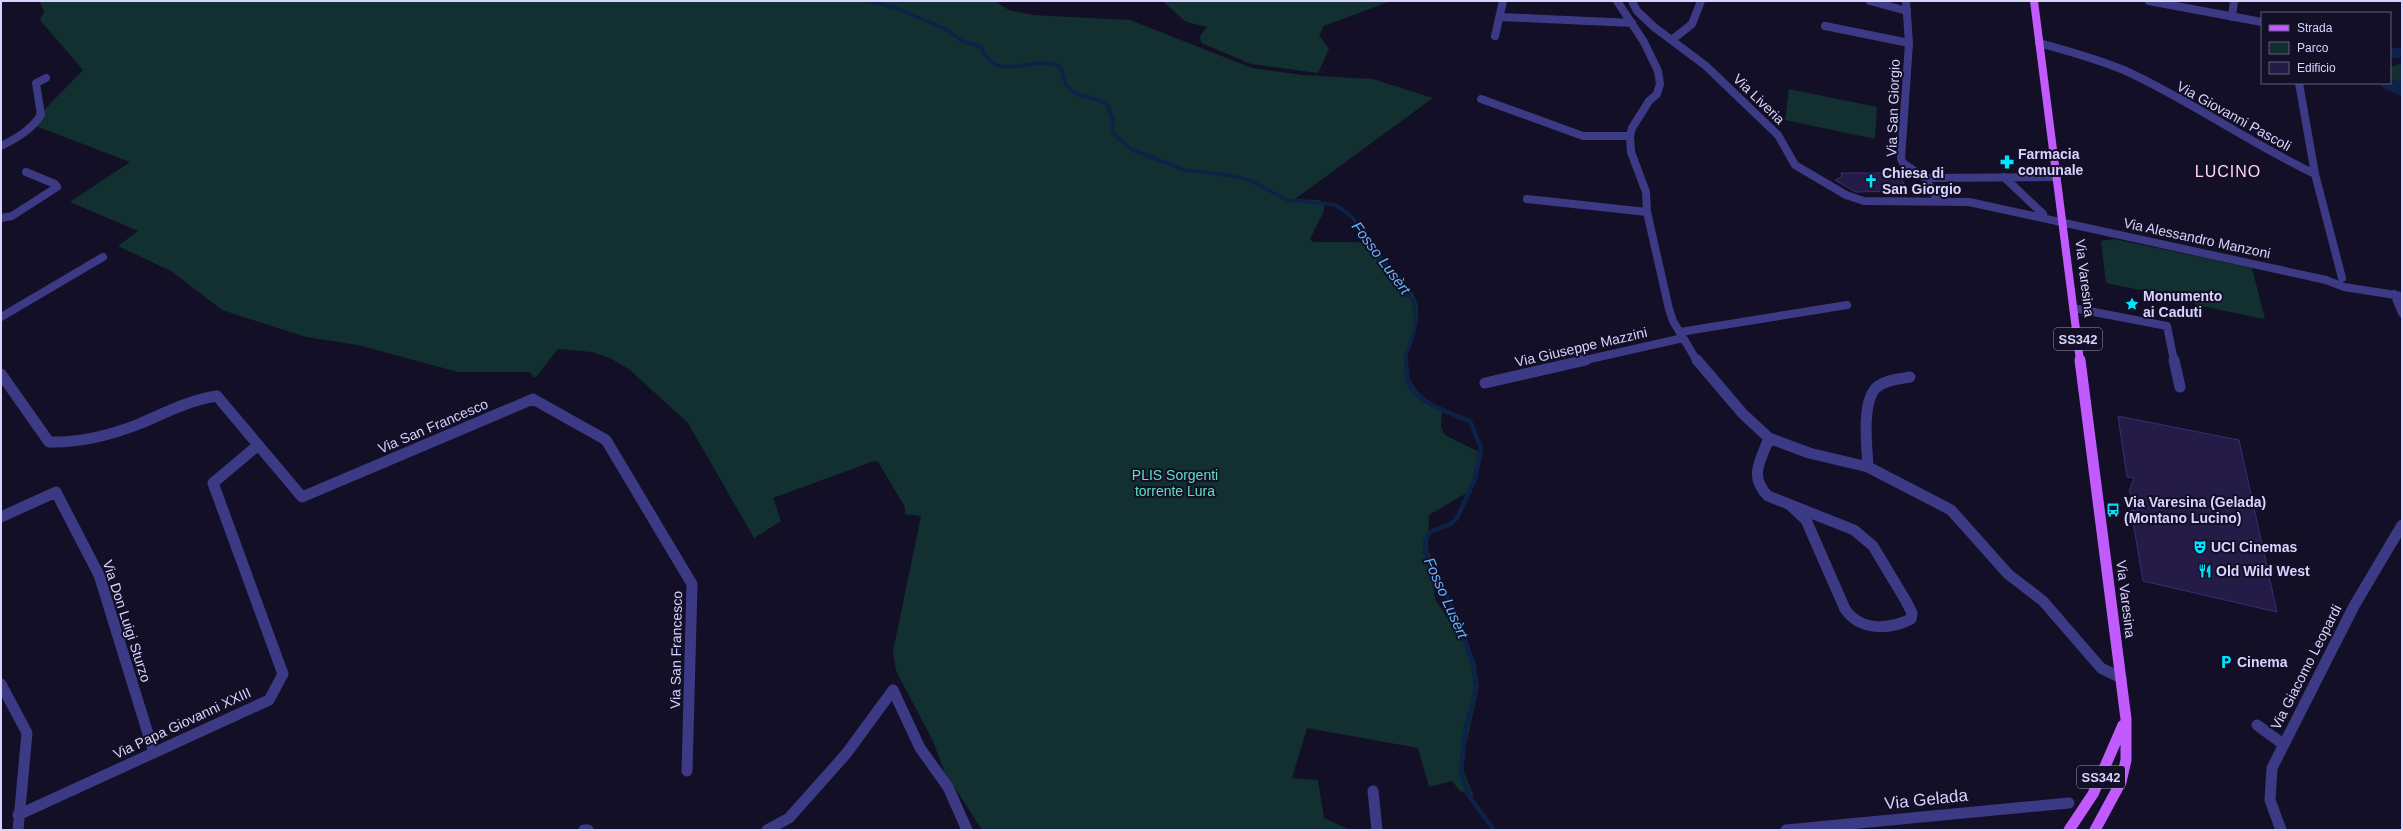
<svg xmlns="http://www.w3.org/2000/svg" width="2403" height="831" font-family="Helvetica,sans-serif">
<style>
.green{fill:#12302f}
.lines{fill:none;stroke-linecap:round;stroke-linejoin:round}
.stream-far1{stroke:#0c2248;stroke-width:3.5}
.stream{stroke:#0c2248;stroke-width:4.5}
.river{fill:#0c2248;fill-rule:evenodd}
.building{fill:#241b47;stroke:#3b2d73}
.minor-far1{stroke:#3d3a85;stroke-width:8}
.minor{stroke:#3d3a85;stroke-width:11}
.major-far1{stroke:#c25bff;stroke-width:8}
.major{stroke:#c25bff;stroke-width:11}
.labels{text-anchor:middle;stroke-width:4;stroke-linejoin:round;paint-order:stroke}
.shield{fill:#130f26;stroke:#9e99be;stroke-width:1}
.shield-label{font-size:13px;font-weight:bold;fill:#d9d4ff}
.street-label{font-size:14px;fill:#d9d4ff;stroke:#130f26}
.poi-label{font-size:14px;font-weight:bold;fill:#d9d4ff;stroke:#130f26;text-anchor:start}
.park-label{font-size:14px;fill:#5fe0c0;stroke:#130f26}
.water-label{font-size:15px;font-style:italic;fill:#62b6ff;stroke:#130f26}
.quarter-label{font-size:16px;letter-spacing:1px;fill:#ffd6f0;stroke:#130f26}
.near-street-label{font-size:17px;fill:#d9d4ff;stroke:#130f26}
</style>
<rect width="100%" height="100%" fill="#130f26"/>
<path class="green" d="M39 1H995L1009 10 1033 15 1130 20 1252 68 1303 75 1373 79 1433 98 1295 199 1319 200 1324 205V211L1310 239 1313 242H1352L1375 244 1387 263 1392 267C1400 277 1414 291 1417 303 1421 322 1413 335 1408 354 1402 381 1422 401 1446 409L1442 412 1441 427 1445 435 1483 454 1472 490 1429 515 1428 549 1431 557 1435 599 1475 660 1479 687 1464 753V772L1474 797 1460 791 1452 781 1429 787 1418 748 1307 728 1292 778 1318 780 1324 818 1350 830H982L944 771 933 741 896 671 893 651 921 516 905 514V507L878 462 874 461 773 498 781 521 754 538 688 423 630 370 610 358 592 352 558 349 536 377H533L530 372H458L358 345 306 337 222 310 171 271 118 246 138 231 70 202 130 162 33 125 36 112 44 110 83 70 40 20 44 11Z
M1162 1H1391L1324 26 1319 35 1329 49 1318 73 1251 64 1201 43 1200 36 1207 27 1186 22Z
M2402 63V88L2390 80V67Z
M1789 89 1877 107 1875 139 1785 120Z
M2114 239 2252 268 2265 319 2196 305 2194 301 2106 283 2101 241Z"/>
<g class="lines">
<path class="stream-far1" d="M869 1 899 9 948 30 960 40 981 47C998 87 1033 52 1061 67 1066 102 1083 91 1107 104L1113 119V134L1133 150 1185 170 1235 176 1251 181 1287 200 1336 205 1352 217 1414 302 1415 329 1406 356V361"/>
<path class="stream" d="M1406 360C1407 367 1406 379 1409 385 1418 403 1452 414 1470 421L1481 448 1475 479 1457 518 1451 524 1430 532 1425 541V551L1431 568 1458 618 1474 668 1476 689 1465 731 1461 774 1469 796 1494 830"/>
<path class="river" d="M2402 47V57L2390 59V49Z
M2390 78 2402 83V97L2382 87 2379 83H2390Z"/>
</g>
<path class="building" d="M1841 173H1898L1908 191 1856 192 1835 180 1842 177Z
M2118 416 2239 440 2277 612 2143 581 2131 510 2138 511 2129 491 2134 478 2127 477Z"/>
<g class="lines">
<path class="minor-far1" d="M1617 1 1644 42 1658 71 1660 84 1657 94 1649 101 1632 128 1630 136 1631 152 1646 192 1647 212 1669 309 1673 321 1697 361
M1632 1 1637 11 1654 27 1706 66 1778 135 1795 165 1846 195 1864 201 1969 202 2326 280 2344 287 2402 296
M1870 1 1907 11
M1906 1 1909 43 1901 159 1903 163 1925 178 1938 200
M2149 1 2262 22
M1500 17 1632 23
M2232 17 2234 1
M1825 26 1909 43
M1495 36 1503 1
M1673 39 1692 24 1701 1
M2039 43C2068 51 2098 59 2126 71 2191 101 2250 143 2315 174L2342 278
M2299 83 2315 174
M1481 99 1583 136H1630
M1 146C17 138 31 130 41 115L36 83 46 78
M2004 177 2043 214
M1925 178 2057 177
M1527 199 1647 212
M1 218 12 216 57 187 55 184 26 172
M2394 294 2402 313
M2073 308 2167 326 2174 361
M1 317 103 257
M1680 332 1847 305
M1581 361 1683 338"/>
<path class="minor" d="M1697 360 1743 414 1769 438 1809 453 1868 467 1951 510 2008 574 2043 601 2101 668 2121 678
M2174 360 2180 387
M1 374 49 442C80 443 111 435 139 424 165 413 189 400 217 396L302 497 533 399 606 440 692 584 687 771
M1485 383 1586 360
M1769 438C1761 460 1748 476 1768 496L1854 530 1873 546 1906 601 1912 613 1911 619C1889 630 1860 631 1845 609L1806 520 1790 505
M1868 467C1867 447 1861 401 1877 387 1885 380 1900 379 1910 377
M1 517 56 492 99 575 154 753
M1 684 27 733 18 830
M2257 725 2283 744
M1373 791 1377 830
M18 815 269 700 283 674 213 483 257 446
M584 830H588
M767 830 789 818 846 754 893 690 920 748 948 787 967 830
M1786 830 2069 803
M2281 830 2270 800 2272 768 2354 606 2402 525"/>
<path class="major-far1" d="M2034 1 2080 361"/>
<path class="major" d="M2080 360 2126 719V760L2121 782 2095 830
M2069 830 2093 794 2123 725"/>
</g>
<defs>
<g id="pharmacy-bare" transform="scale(1.08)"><path d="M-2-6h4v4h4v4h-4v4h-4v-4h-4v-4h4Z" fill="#00e5ff" stroke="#130f26" stroke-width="2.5" paint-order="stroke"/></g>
<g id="church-bare" transform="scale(1.08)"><path d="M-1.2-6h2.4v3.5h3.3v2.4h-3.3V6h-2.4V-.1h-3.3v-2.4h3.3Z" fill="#00e5ff" stroke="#130f26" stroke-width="2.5" paint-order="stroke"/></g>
<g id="sight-bare" transform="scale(1.08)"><path d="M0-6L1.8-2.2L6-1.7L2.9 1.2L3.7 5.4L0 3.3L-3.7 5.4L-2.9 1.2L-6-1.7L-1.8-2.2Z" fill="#00e5ff" stroke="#130f26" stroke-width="2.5" paint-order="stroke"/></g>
<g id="bus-bare" transform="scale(1.08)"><path d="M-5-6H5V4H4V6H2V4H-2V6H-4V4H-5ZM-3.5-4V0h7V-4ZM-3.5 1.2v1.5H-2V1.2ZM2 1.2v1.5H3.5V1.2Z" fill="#00e5ff" stroke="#130f26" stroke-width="2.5" paint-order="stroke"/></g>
<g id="theatre-bare" transform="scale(1.08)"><path d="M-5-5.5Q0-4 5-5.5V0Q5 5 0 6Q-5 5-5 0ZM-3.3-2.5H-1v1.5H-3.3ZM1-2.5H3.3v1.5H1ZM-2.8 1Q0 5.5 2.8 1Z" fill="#00e5ff" stroke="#130f26" stroke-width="2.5" paint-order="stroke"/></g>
<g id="restaurant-bare" transform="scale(1.08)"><path d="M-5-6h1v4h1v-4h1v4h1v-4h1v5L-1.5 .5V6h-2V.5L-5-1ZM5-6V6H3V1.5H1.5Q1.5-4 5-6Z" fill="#00e5ff" stroke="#130f26" stroke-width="2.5" paint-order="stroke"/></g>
<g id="parking-bare" transform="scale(1.08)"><path d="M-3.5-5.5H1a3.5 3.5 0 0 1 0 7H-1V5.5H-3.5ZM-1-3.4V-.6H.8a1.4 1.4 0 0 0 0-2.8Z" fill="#00e5ff" stroke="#130f26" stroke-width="2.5" paint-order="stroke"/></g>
</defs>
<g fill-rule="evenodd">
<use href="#pharmacy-bare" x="2007" y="162"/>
<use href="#church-bare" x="1871" y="181"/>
<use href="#sight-bare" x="2132" y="304"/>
<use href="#bus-bare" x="2113" y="510"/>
<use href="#theatre-bare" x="2200" y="547"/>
<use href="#restaurant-bare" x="2205" y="571"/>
<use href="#parking-bare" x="2226" y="662"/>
</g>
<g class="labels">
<g class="shield">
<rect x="2054" y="328" width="48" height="22" rx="3"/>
<rect x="2077" y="766" width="48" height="22" rx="3"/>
</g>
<g class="shield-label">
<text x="2078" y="344">SS342</text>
<text x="2101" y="782">SS342</text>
</g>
<g class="street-label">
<text transform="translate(1759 99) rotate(44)" y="5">Via Liveria</text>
<text transform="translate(1893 108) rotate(-88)" y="5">Via San Giorgio</text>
<text transform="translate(2234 116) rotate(29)" y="5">Via Giovanni Pascoli</text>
<text transform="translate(2197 238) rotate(12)" y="5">Via Alessandro Manzoni</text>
<text transform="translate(2085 278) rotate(83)" y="5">Via Varesina</text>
<text transform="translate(1581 347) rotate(-13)" y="5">Via Giuseppe Mazzini</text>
<text transform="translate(433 426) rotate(-23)" y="5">Via San Francesco</text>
<text transform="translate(2126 599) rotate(83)" y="5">Via Varesina</text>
<text transform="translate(127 621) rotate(72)" y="5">Via Don Luigi Sturzo</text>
<text transform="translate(676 650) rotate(-89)" y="5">Via San Francesco</text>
<text transform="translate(2306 667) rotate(-63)" y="5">Via Giacomo Leopardi</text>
<text transform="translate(182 723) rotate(-25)" y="5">Via Papa Giovanni XXIII</text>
</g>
<g class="poi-label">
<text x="2018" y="159">Farmacia<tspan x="2018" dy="16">comunale</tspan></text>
<text x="1882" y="178">Chiesa di<tspan x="1882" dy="16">San Giorgio</tspan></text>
<text x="2143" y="301">Monumento<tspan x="2143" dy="16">ai Caduti</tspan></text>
<text x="2124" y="507">Via Varesina (Gelada)<tspan x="2124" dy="16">(Montano Lucino)</tspan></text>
<text x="2211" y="552">UCI Cinemas</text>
<text x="2216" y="576">Old Wild West</text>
<text x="2237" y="667">Cinema</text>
</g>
<g class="park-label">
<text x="1175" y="480">PLIS Sorgenti<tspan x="1175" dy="16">torrente Lura</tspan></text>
</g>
<g class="water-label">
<text transform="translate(1381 258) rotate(53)" y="5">Fosso Lusèrt</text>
<text transform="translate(1446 598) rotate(66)" y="5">Fosso Lusèrt</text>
</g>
<g class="quarter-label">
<text x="2228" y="177">LUCINO</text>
</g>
<g class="near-street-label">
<text transform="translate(1926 799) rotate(-6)" y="6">Via Gelada</text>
</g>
</g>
<rect width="2403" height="831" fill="none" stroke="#d9d4ff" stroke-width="4"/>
<rect x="2261" y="12" width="130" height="72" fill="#130f26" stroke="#625e7d"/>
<rect x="2269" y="25" width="20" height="6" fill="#c25bff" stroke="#625e7d"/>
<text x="2297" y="32" font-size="12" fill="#d9d4ff">Strada</text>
<rect x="2269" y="42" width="20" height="12" fill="#12302f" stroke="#625e7d"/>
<text x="2297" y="52" font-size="12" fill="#d9d4ff">Parco</text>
<rect x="2269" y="62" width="20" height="12" fill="#241b47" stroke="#625e7d"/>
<text x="2297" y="72" font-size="12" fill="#d9d4ff">Edificio</text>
</svg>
